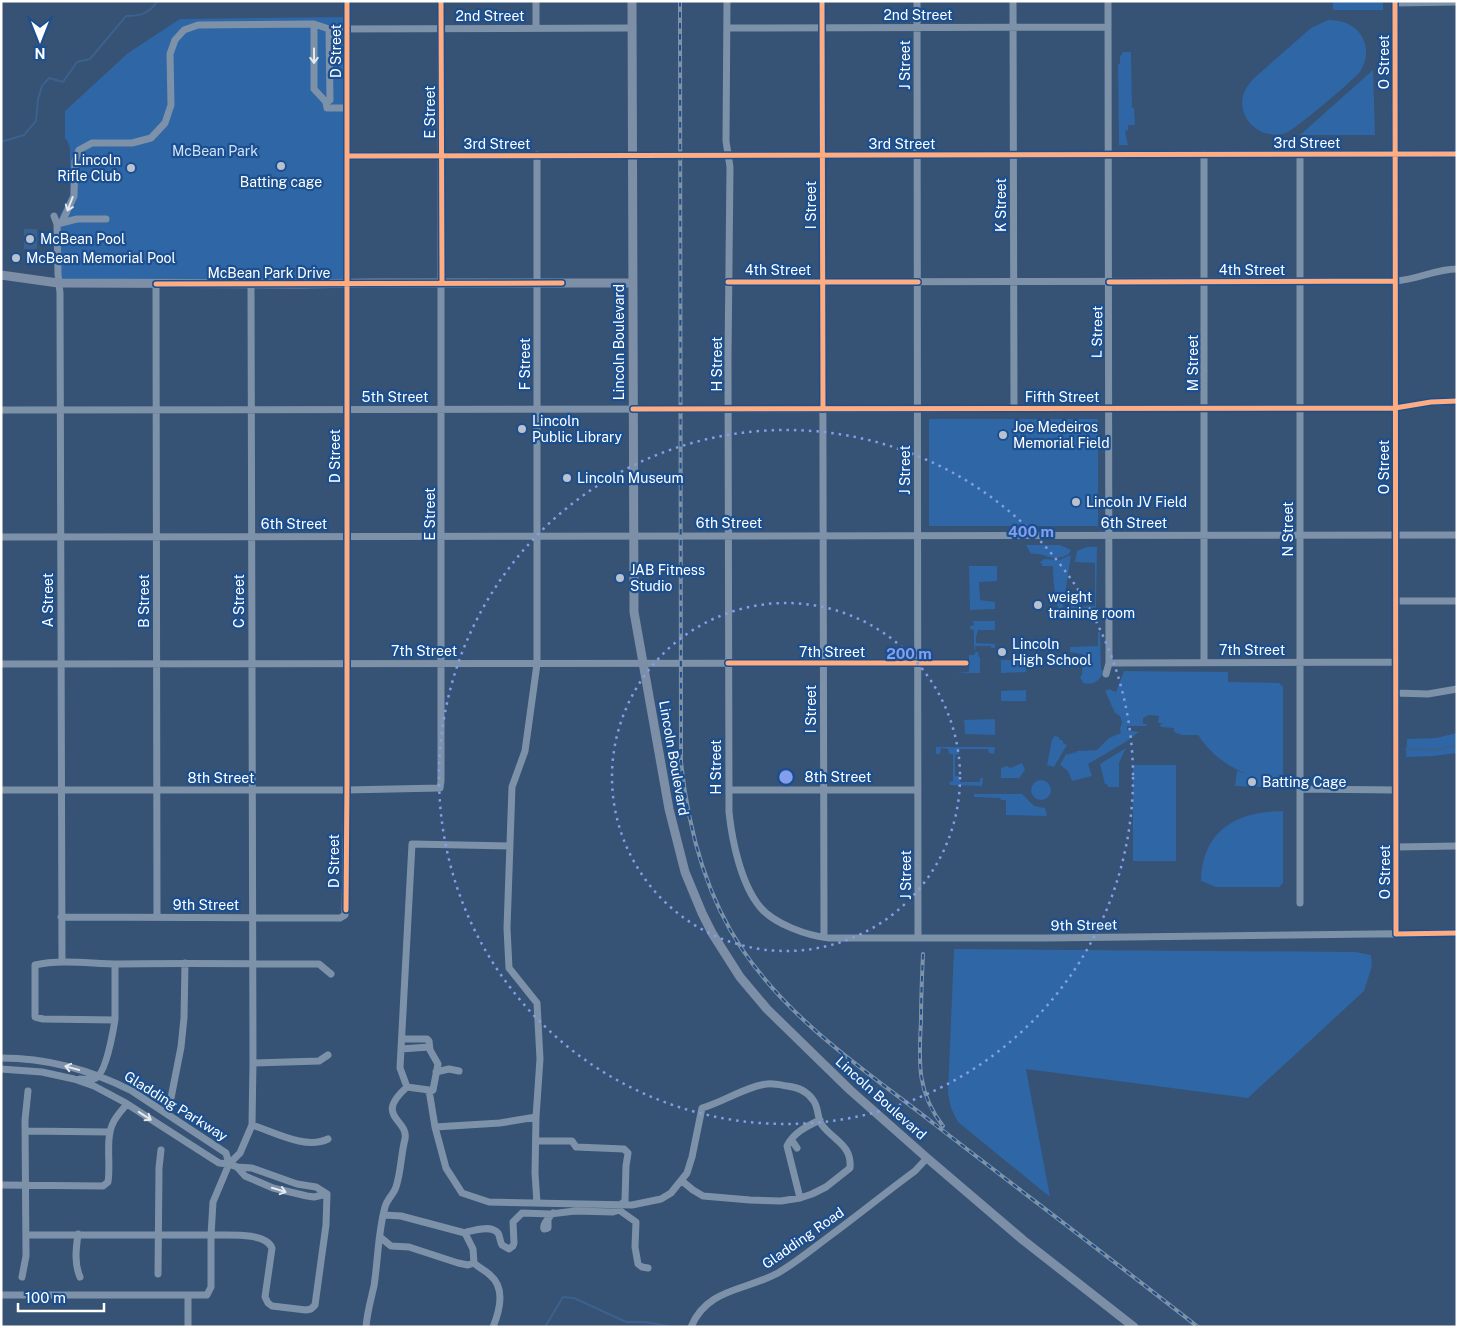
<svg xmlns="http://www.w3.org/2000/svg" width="1458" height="1328" font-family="'Public Sans',sans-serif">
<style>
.green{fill:#2f66a5}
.water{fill:#3b618d}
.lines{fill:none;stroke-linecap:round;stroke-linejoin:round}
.stream{stroke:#3b618d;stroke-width:2}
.minor{stroke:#7d92a8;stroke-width:7}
.major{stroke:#7d8ea7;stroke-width:9}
.rail-casing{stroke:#7e92a7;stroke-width:4}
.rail{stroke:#1b4f8f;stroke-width:2;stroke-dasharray:5.5;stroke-linecap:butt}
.cycleway-casing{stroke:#1b4f8f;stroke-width:8}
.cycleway{stroke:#ffac80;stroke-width:5}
.oneway{stroke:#e5e9ee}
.ring{fill:none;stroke:#839eea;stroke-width:2.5;stroke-dasharray:2.5 5}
.poi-dot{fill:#b9c2ce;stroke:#1b4f8f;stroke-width:2}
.labels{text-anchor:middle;stroke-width:4.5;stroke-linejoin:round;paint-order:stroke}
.street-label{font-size:14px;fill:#fff;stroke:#1b4f8f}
.park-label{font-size:14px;fill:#cfe3fa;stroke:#1b4f8f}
.poi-label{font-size:14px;fill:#fff;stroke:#1b4f8f;text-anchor:start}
.centre{fill:#839eea;stroke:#1b4f8f;stroke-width:2.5}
.ring-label{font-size:15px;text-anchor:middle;font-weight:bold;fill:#839eea;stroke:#1b4f8f;stroke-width:4.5;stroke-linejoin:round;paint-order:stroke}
</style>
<rect width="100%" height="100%" fill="#365274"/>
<path class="green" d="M1333 1H1345L1348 3 1350 1H1383V10H1333Z
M345 17V281L58 280 57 222 70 195V148L67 140 65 139V111L128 53 180 19Z
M1328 20C1359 19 1376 46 1360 72 1350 83 1297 128 1286 133 1262 141 1237 120 1243 95 1245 89 1249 84 1253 79L1311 28Z
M1123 52H1131L1132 108H1134L1135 125H1128V130L1125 131 1128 145H1119L1118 64H1120V57Z
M1373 70 1375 135H1300Z
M929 419H1098V526H929Z
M1026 545H1060L1071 550 1069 554C1051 564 1046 552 1031 554Z
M1087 547H1097L1096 608H1073L1072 620H1067L1070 594 1074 595V607L1095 606V563L1075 562 1077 551Z
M1071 555 1062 613 1061 614C1055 605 1053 577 1053 566H1042V563H1039L1044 559 1059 560Z
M969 566H997V581L979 582 980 600 995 602V609L970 610Z
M973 621H995V630H978L976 637V643L995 644V648H991V646H975L976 652H978L979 657H980V673H954L969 672V655H974L976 651 974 649V630L970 629V626L974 625Z
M1098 632H1100L1101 670H1103C1102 680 1093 686 1083 683L1080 677 1082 675 1083 654 1070 652V647L1098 646Z
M1001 660H1026V672L1001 673Z
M1124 671 1228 672V682L1279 683 1283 687V778H1266L1269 779 1268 787 1235 786 1237 771 1247 774C1226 766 1210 753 1198 735H1182L1174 732V728L1161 727 1160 724 1164 723H1158L1159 716 1149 715 1143 718V724H1147V726H1127V730L1139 732 1124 743 1088 764 1092 776 1072 781 1068 771 1060 765 1066 754 1068 755 1070 753 1072 754 1074 752 1076 753 1077 751 1097 750 1109 738 1121 733 1120 729 1122 722 1120 716 1115 713 1105 691 1109 689 1116 692Z
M1026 690V701H1001V691Z
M995 719V735L965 734 964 720Z
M1457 733V753L1433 756 1406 757 1407 739 1436 738Z
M1054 736 1059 737V739L1063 741V743L1067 745 1054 767 1047 765 1052 739H1053Z
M936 747H995L994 754 989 753 988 749H959V754L955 755V776H959L960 782H980V778H983L982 786 950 785 949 782 953 781V754H949L948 749 941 748 940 754H936Z
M1126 748 1119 763V787H1108L1107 784H1105L1100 764Z
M1022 763 1025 770 1019 778H1001V768L1007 766 1010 768Z
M1133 765H1176V861H1133Z
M1031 790a10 10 0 1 1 20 0a10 10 0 1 1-20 0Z
M974 794H1022L1034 806 1045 808 1047 816 1006 815V800H1001L1000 798 974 797Z
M1283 811V883L1279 887H1216L1201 881C1202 830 1237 811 1283 811Z
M954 949 1355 952 1371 955 1372 966 1364 991 1248 1098 1026 1069 1050 1197 958 1122 951 1108 948 1093Z"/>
<path class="water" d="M24 229H37V249H24Z"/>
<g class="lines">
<path class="stream" d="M1 142 24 135 36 121 38 99 42 86 49 78 63 82 77 62 90 59 126 16C139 16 150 14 157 1
M1406 749 1435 750 1457 745
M545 1327 563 1297 574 1298 626 1322H645L674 1327"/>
<path class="minor" d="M727 1 726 141 730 167 728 359 729 812C732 841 741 884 760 907 774 924 808 936 829 938H1046L1457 933
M822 1 824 937
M917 1 918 938
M1013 1 1014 409
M1395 1 1396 934
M1395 3 1457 2
M314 24V89L326 102 330 100 329 29
M536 28V1
M727 28 1108 27
M326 102 327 108H347
M1204 154V662
M1300 155V903
M347 156 1457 154
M54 216 57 224
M62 222 74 196 75 161 79 150 92 143H132L151 138 165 123 171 105 170 54 175 40 184 30 198 25 314 24 329 29 632 28
M728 282 1395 281C1417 280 1435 269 1457 269
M156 284 157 917
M1 410 1395 408 1431 402 1457 401
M1 537 1457 535
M1396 601H1457
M1109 663 1396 662
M1 664 966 663
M1106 674 1109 663 1108 1
M1396 693 1428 694 1457 689
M1300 789 1396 790
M1 790H346L440 788 441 781V1
M729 790H918
M510 846 412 844 400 1068 407 1087 429 1090 435 1127 446 1168 462 1193 489 1202 632 1205 661 1199 671 1193 687 1173 692 1157 702 1108C723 1102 747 1086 767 1084 773 1083 781 1085 787 1086 797 1087 807 1091 813 1100 819 1107 817 1119 822 1125 834 1141 852 1145 850 1168L826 1187 812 1194 800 1198 781 1201 750 1200 703 1196 693 1190 682 1181
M1396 847 1457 846
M61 917 340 918 345 915 347 783V1
M62 962 60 293 58 274 57 224 77 219H106
M115 964V1020L43 1019 35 1017V965C63 959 91 964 119 964 186 963 253 964 319 964L331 974
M402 1039H427L429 1041 430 1050 438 1064 433 1090 429 1093
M401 1049 429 1047
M1 1058C47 1058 91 1070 132 1091L226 1153 229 1164
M253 1063 319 1061 328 1055
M1 1069 42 1072 74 1079 94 1086 124 1102 219 1163 229 1164 237 1167 252 1168 297 1184 316 1187 327 1194
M436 1072 449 1069 459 1071
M80 1079C85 1079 91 1081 96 1078 106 1072 113 1032 115 1020
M171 1098 181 1047 184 1018 185 963
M536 1117 535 1173 537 1203
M252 1125C274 1132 306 1150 328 1139
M435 1127 500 1123 536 1117 540 1059 537 1003 509 968 507 928 512 787 525 751 537 664V155
M26 1131 110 1132
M536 1141H572L576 1147 624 1149 628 1153 626 1166 625 1201 620 1205V1207
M790 1141 793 1142 797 1148
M237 1167 245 1176 273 1188 307 1196 314 1197 327 1194
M1 1185 103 1186 108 1182C111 1164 105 1139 113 1123 116 1116 122 1110 127 1104
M800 1198 787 1146C793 1133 807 1126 820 1120
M384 1215 401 1216 465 1233
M548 1220V1228L544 1229C542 1224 549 1218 553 1213
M78 1234C76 1249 74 1263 80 1277
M26 1235H217C232 1235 266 1233 272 1248L265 1297 268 1303 272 1306 306 1310 311 1309 315 1305 326 1225 327 1194
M380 1237 391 1246 409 1247 458 1263 468 1265 474 1263
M158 1274 159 1168 161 1150
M22 1277 26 1256 25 1120 28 1091
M1 1295H207L211 1287V1235L213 1202 229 1164 240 1153 252 1125 253 1063 251 284
M188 1327V1295
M366 1327C367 1313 371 1299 374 1286 378 1260 378 1232 385 1207 387 1199 394 1194 396 1187 401 1172 401 1154 405 1139 409 1119 373 1117 407 1087
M493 1327C500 1310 506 1288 490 1275 485 1270 479 1268 474 1263L473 1249 465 1233 467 1232C475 1230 491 1225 498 1233 500 1236 500 1242 502 1245L509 1249 513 1246 514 1243 513 1222 522 1213 550 1214 575 1211 613 1212 619 1210 636 1222 635 1247 638 1264 642 1267 648 1268
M691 1327C707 1288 745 1291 778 1273 795 1263 811 1250 827 1238 857 1216 885 1193 915 1171L927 1158"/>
<path class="major" d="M632 1 634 612 669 809 685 872 702 913 712 933 740 977 767 1009 850 1090 927 1158 1023 1240 1134 1327
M1 275 58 283 298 284 370 283H632"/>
<g class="rail-casing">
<path id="rail" d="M680 1 681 762C688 827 705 894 742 949 791 1022 865 1070 933 1123 1021 1191 1110 1258 1198 1327
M923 954C922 976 921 998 921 1020 919 1061 916 1091 943 1126"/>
</g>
<use href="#rail" class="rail"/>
<g class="cycleway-casing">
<path id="cycleway" d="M441 1 442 283
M822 1 823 409
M1395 1 1396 934 1457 933
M347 156 1457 154
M728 282H918
M1109 282 1395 281
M156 284 562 283
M633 409 1395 408 1431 402 1457 401
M728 663H966
M346 910 347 783V1"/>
</g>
<use href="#cycleway" class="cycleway"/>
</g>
<defs><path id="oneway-shaft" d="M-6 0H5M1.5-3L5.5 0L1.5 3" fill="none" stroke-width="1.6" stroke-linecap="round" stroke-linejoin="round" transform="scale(1.25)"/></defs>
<g class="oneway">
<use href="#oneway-shaft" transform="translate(314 56) rotate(90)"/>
<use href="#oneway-shaft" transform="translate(70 204) rotate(111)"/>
<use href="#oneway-shaft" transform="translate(72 1068) rotate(-165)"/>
<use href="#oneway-shaft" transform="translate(145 1116) rotate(33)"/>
<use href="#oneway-shaft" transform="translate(279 1190) rotate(17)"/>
</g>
<g class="ring">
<circle cx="786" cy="777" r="174"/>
<circle cx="786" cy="777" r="347"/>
</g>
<g class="poi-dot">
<circle cx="281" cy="166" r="5"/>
<circle cx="131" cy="168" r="5"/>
<circle cx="30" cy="239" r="5"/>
<circle cx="16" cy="258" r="5"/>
<circle cx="522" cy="429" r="5"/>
<circle cx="1003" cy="435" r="5"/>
<circle cx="567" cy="478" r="5"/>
<circle cx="1076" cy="502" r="5"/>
<circle cx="620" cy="578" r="5"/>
<circle cx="1038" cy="605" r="5"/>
<circle cx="1002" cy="652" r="5"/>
<circle cx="1252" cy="782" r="5"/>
</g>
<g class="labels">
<g class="street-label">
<text x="918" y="20">2nd Street</text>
<text x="490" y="21">2nd Street</text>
<text transform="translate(336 51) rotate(-90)" y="5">D Street</text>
<text transform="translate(1384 62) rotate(-90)" y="5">O Street</text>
<text transform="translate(905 65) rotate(-90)" y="5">J Street</text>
<text transform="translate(430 112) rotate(-90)" y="5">E Street</text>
<text x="1307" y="148">3rd Street</text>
<text x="497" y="149">3rd Street</text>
<text x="902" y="149">3rd Street</text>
<text transform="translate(811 205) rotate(-90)" y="5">I Street</text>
<text transform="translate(1001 205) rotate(-90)" y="5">K Street</text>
<text x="778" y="275">4th Street</text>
<text x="1252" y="275">4th Street</text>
<text x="269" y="278">McBean Park Drive</text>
<text transform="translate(1097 332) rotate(-89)" y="5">L Street</text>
<text transform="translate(619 342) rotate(-90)" y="5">Lincoln Boulevard</text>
<text transform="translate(1193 363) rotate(-90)" y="5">M Street</text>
<text transform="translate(525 364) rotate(-90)" y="5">F Street</text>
<text transform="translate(717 364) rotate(-90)" y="5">H Street</text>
<text x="395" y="402">5th Street</text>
<text x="1062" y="402">Fifth Street</text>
<text transform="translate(335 456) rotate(-90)" y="5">D Street</text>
<text transform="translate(1384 467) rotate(-90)" y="5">O Street</text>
<text transform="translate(905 470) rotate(-90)" y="5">J Street</text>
<text transform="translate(430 514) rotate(-90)" y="5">E Street</text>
<text x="729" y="528">6th Street</text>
<text x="1134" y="528">6th Street</text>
<text x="294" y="529">6th Street</text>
<text transform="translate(1288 529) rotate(-90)" y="5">N Street</text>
<text transform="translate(48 600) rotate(-90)" y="5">A Street</text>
<text transform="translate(144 601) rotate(-90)" y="5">B Street</text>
<text transform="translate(239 601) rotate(-90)" y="5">C Street</text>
<text x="1252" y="655">7th Street</text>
<text x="424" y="656">7th Street</text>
<text x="832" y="657">7th Street</text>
<text transform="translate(811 709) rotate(-90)" y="5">I Street</text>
<text transform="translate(674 758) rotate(80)" y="5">Lincoln Boulevard</text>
<text transform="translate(716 767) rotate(-90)" y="5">H Street</text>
<text x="838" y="782">8th Street</text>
<text x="221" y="783">8th Street</text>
<text transform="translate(334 861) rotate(-90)" y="5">D Street</text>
<text transform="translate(1385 872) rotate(-90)" y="5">O Street</text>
<text transform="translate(906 875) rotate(-90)" y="5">J Street</text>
<text x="206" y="910">9th Street</text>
<text transform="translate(1084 925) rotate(-1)" y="5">9th Street</text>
<text transform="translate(881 1098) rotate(42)" y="5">Lincoln Boulevard</text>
<text transform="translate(176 1106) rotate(32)" y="5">Gladding Parkway</text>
<text transform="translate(803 1238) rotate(-35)" y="5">Gladding Road</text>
</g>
<g class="park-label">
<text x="215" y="156">McBean Park</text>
</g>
<g class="poi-label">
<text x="121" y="165" text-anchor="end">Lincoln<tspan x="121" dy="16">Rifle Club</tspan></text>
<text x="281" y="187" text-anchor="middle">Batting cage</text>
<text x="40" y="244">McBean Pool</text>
<text x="26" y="263">McBean Memorial Pool</text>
<text x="532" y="426">Lincoln<tspan x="532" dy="16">Public Library</tspan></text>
<text x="1013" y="432">Joe Medeiros<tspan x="1013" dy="16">Memorial Field</tspan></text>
<text x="577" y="483">Lincoln Museum</text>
<text x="1086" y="507">Lincoln JV Field</text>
<text x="630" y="575">JAB Fitness<tspan x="630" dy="16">Studio</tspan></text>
<text x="1048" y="602">weight<tspan x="1048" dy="16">training room</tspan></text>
<text x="1012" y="649">Lincoln<tspan x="1012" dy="16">High School</tspan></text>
<text x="1262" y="787">Batting Cage</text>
</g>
</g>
<circle cx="786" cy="777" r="8" class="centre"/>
<g class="ring-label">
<text x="1031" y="537">400 m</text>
<text x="909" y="659">200 m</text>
</g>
<rect width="1458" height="1328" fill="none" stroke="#ffffff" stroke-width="5"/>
<g transform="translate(40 40) rotate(180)" stroke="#1b4f8f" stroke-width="4" paint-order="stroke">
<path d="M0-4L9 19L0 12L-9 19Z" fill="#ffffff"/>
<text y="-8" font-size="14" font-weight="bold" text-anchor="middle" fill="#ffffff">N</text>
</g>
<path d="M18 1303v8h86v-8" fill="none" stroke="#ffffff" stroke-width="2.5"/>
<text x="25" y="1303" font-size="15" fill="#ffffff" stroke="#1b4f8f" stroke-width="4" paint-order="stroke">100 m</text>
</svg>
